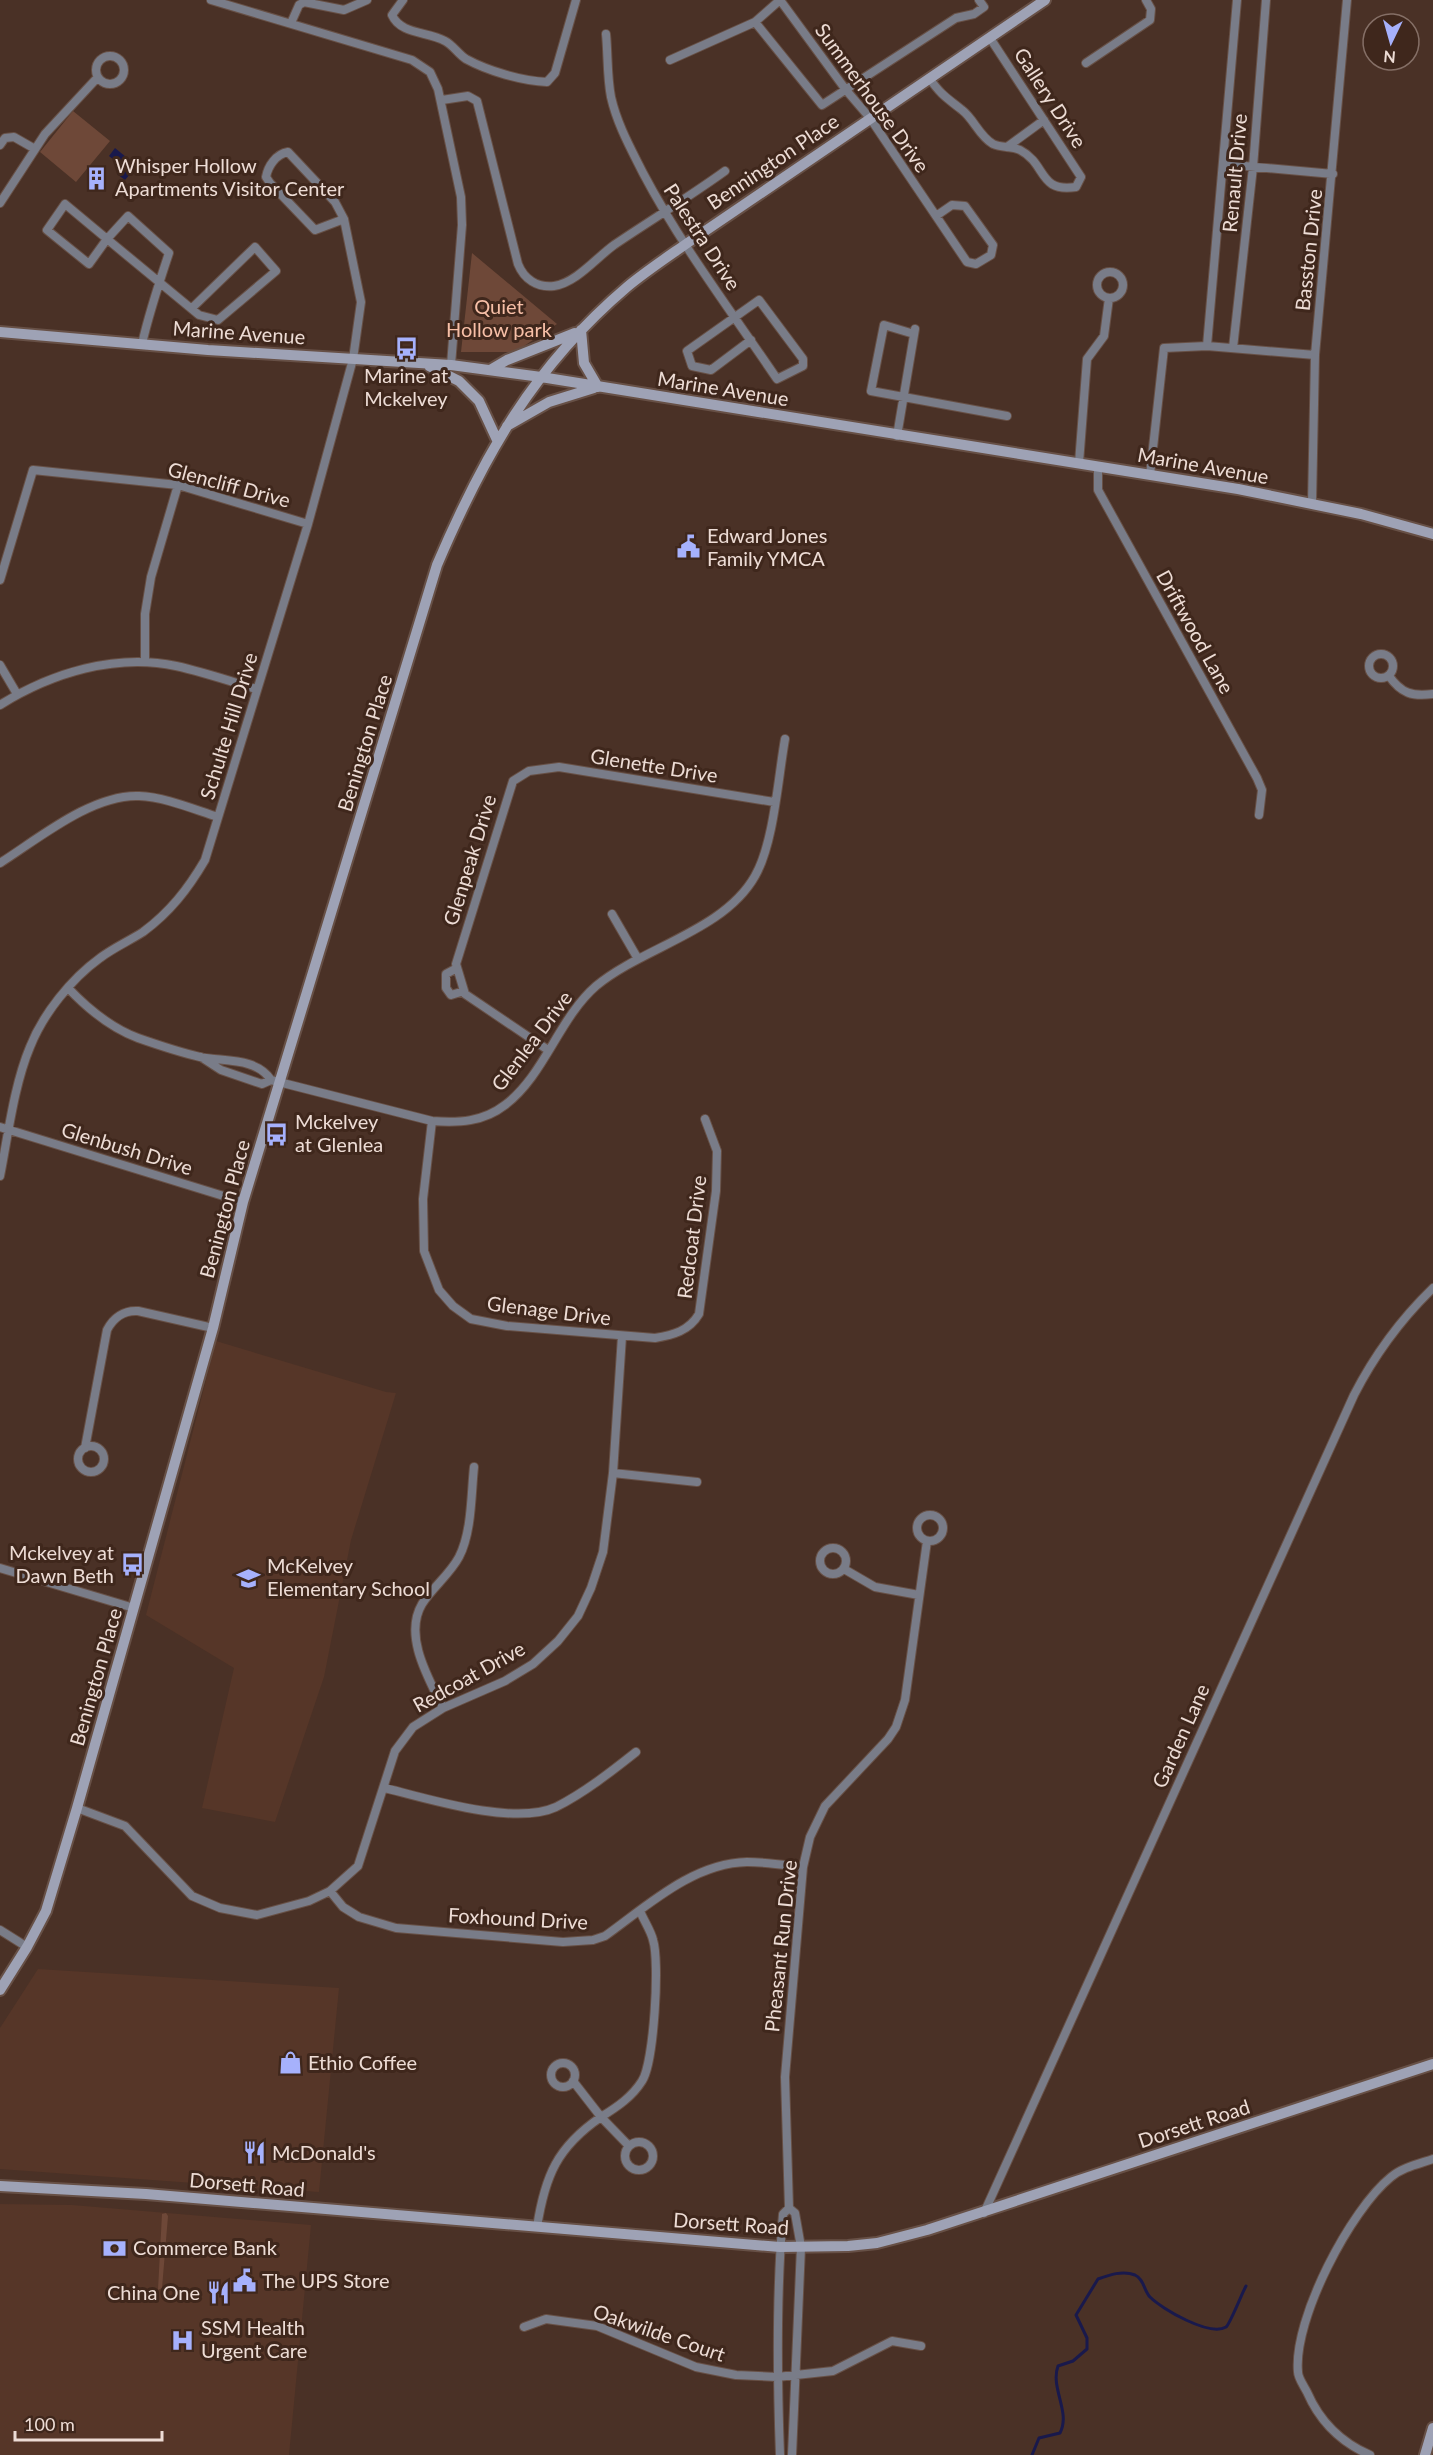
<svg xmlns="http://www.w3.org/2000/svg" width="1433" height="2455" font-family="Lato,sans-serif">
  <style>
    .built { fill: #563628 }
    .green { fill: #6e4838 }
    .water { fill: #19194c }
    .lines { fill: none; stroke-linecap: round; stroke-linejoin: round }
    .stream { stroke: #19194c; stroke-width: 3 }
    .street-casing { stroke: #675046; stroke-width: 10 }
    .secondary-casing { stroke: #675046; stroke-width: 14 }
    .street { stroke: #797c88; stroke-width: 8 }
    .secondary { stroke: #9ea2b5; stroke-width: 10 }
    .labels { text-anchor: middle; stroke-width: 6; stroke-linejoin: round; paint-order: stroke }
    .street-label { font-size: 20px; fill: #eddcd5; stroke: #3f271c }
    .poi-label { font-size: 20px; fill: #eddcd5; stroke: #3f271c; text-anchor: start }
    .park-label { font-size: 20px; fill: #f7bfa7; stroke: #3f271c }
  </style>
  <rect width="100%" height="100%" fill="#4a3126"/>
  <path class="built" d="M216,1341L386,1392L396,1393L351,1540L324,1677L275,1822L202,1808L234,1668L146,1615Z
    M38,1969L339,1988L319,2192L0,2169V2028Z
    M0,2204L72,2205L311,2225L289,2455H0Z"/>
  <path class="green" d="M73,111L110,141L76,182L40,152Z
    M472,253L557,324L515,352H461Z
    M166,2213L168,2216L162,2288L158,2290L162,2214Z"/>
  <path class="water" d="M115,148L137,166L125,180L117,174L124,164L122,162L119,164L109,156Z"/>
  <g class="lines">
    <path class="stream" d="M1032,2455L1039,2438L1060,2433C1071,2412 1050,2388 1058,2366L1073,2361L1087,2349V2338L1076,2315L1098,2279C1109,2275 1123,2270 1135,2275C1144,2279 1144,2291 1150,2297C1162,2309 1210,2337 1226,2327C1230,2324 1242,2293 1246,2286"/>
    <defs>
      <path id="street" d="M211,0L412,60L430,72L438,89L461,197L462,225L451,365
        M403,0L392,15C401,35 428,31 445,41C453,45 458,54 466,59C488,71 522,81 547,82L555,73L576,0
        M780,0L846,90L870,118L967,262L976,264L991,255L993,245L965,206L952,205L936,216
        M755,22L822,105L956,18L974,14L984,7L979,0
        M291,23L299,5L304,2L344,10L367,0
        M606,34C608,54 607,77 611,97C617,124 631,149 643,173C681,245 731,311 777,379L803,366V359L759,300L687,351L692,366L711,370L751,340
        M96 70a14 14 0 1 1 28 0a14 14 0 1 1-28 0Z
        M670,60L755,22L780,0
        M1086,63L1150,20L1151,9L1146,0
        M929,78C943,97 946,97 962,110C974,119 979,136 993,144C1001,148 1012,146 1020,150C1047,164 1038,193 1076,187L1081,177L990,38
        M442,100L468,96L477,101L518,264C524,279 537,288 554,286C576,283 596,258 614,245C651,220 689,197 725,171
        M0,145L5,138L14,137L35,149
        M1007,147L1044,120
        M1223,164L1333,174
        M0,203L45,134L98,77
        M1097 285a13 13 0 1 1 26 0a13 13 0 1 1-26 0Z
        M914,334L884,325L871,391L1007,416
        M142,344C149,313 159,283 169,253L128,216L107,239L65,204L47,230L89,264L107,239L199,315L218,320L276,271L255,247L192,308
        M1207,346L1237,0
        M1233,348L1253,167L1266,0
        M897,436L915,329
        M1079,463L1087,359L1104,336L1109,298
        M1098,466V490L1257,778L1262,790L1259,815
        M1150,475L1164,348L1207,346L1315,355
        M1312,503L1315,355L1347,0
        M0,580L33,470L178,485L308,524
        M1369 666a12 12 0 1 1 24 0a12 12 0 1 1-24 0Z
        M145,662V614L151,577L178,485
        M0,665L17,694
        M1389,676C1401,693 1412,697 1433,694
        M0,705C51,673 116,653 176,666C203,672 230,681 256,689
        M0,863C38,839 92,794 139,796C165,797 193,809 218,817
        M612,914L638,959
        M457,968L446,974V988L451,995L464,991
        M68,988C88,1009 111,1028 138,1038C158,1045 179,1052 200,1057C223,1062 256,1057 271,1080
        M548,1050L465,994L456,964L513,781L529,771L559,767L774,802
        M201,1057L221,1070L262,1084L271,1080L432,1121C459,1123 483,1122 505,1105C544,1076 559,1018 596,986C643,947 724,931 755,876C774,843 778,778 785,739
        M432,1121L423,1199L424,1251L439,1290L453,1306L471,1319L507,1326L655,1338C673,1335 689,1331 699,1314L716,1191L717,1151L705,1119
        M0,1127L243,1202
        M0,1176C8,1136 14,1085 30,1047C43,1014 71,979 100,958C113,948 129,941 143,932C170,912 188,889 205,860L308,524L353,359L361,302L344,219L335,202L288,152C276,154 268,166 266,177L270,183L315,230L344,219
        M78 1459a13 13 0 1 1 26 0a13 13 0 1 1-26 0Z
        M85,1448L107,1330C113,1318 124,1310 138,1311L213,1328
        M613,1473L697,1482
        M917 1528a13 13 0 1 1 26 0a13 13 0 1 1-26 0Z
        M820 1561a13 13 0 1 1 26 0a13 13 0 1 1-26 0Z
        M0,1568L134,1608
        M844,1569L875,1587L919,1595
        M443,1708C429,1679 403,1636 422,1604C433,1587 450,1574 459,1557C472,1532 471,1495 474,1467
        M385,1788C428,1799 515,1826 556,1807C584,1793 612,1771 636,1752
        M77,1808L125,1826L192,1896L220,1908L257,1915L309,1901L330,1891L358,1866L395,1751L413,1727L443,1708L505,1681L533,1664L558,1641L578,1616L591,1588L603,1552L613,1473L622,1336
        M330,1891L343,1907L359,1917L396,1928L563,1942L593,1940L605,1936C647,1906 693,1863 747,1862C765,1862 785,1865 803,1867
        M0,1930L27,1947
        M551 2075a12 12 0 1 1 24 0a12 12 0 1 1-24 0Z
        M573,2081L601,2117L629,2146
        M625 2156a14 14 0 1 1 28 0a14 14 0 1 1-28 0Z
        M984,2213L1354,1395C1375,1354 1400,1320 1433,1288
        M537,2227C545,2176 557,2147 601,2117C617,2107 632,2097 642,2081C654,2063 660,1961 653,1940C651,1931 644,1921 640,1911
        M524,2327L546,2319L597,2326L696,2367L736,2375L777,2377L833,2371L892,2341L921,2346
        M780,2455C777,2375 776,2294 783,2214L789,2208
        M792,2455L801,2247L795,2213L789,2208L785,2077L803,1867L810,1837L825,1806L888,1739L896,1727L905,1700L927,1541
        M1370,2455C1340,2442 1320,2422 1307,2392C1304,2386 1298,2378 1298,2372C1293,2319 1351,2209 1391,2177C1403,2167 1419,2164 1433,2159"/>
      <path id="secondary" d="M581,330L584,363L598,387
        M0,332L208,350L451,365L541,377L1238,489L1361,514L1433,534
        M429,366L459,381L479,401L497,440
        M490,370L507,360L575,333
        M507,426L549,402L594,388
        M0,1990L27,1947L46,1911L77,1808L213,1328L243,1202L437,565C484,455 534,366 627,287C645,272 666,258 686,244L1045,0
        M0,2186L146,2194L780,2247L848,2246L877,2243L927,2230L1433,2064
        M1425,2455L1433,2428"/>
    </defs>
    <use href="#street" class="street-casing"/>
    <use href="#secondary" class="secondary-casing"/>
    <use href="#street" class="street"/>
    <use href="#secondary" class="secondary"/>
  </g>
  <defs>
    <symbol id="building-bare" viewBox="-9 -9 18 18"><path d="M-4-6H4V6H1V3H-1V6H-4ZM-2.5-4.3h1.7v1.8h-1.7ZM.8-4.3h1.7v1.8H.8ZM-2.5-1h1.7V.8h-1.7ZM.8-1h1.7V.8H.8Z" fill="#a6b1fc" stroke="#3f271c" stroke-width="2.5" paint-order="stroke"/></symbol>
    <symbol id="bus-bare" viewBox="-9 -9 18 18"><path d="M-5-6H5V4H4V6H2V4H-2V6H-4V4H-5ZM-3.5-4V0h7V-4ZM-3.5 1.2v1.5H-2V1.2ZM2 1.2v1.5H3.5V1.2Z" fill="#a6b1fc" stroke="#3f271c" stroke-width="2.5" paint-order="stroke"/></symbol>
    <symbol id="civic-bare" viewBox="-9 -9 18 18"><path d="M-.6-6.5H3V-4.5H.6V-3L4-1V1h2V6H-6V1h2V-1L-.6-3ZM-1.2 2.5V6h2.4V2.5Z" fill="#a6b1fc" stroke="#3f271c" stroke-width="2.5" paint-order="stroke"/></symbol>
    <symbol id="school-bare" viewBox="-9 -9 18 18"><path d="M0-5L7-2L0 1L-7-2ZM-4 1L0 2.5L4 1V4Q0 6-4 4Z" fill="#a6b1fc" stroke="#3f271c" stroke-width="2.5" paint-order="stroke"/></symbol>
    <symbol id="shop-bare" viewBox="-9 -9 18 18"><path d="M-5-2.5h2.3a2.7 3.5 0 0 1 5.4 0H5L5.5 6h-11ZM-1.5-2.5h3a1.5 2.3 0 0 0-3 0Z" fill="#a6b1fc" stroke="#3f271c" stroke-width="2.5" paint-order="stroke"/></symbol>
    <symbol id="restaurant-bare" viewBox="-9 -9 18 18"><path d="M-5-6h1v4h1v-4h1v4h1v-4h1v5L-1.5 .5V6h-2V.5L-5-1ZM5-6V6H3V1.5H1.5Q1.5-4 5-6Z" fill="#a6b1fc" stroke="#3f271c" stroke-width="2.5" paint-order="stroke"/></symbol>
    <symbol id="bank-bare" viewBox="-9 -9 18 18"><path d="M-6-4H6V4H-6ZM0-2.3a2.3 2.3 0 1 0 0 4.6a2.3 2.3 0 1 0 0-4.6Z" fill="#a6b1fc" stroke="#3f271c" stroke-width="2.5" paint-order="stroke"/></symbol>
    <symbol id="hospital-bare" viewBox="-9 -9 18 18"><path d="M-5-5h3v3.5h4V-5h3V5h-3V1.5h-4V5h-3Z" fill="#a6b1fc" stroke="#3f271c" stroke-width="2.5" paint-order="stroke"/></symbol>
  </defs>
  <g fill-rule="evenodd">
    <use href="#building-bare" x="80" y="162" width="33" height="33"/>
    <use href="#bus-bare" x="390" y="332" width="33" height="33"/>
    <use href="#civic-bare" x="672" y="530" width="33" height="33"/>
    <use href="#bus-bare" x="260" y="1118" width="33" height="33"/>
    <use href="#bus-bare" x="116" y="1548" width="33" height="33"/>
    <use href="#school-bare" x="232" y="1562" width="33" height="33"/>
    <use href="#shop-bare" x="274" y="2046" width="33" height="33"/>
    <use href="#restaurant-bare" x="238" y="2136" width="33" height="33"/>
    <use href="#bank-bare" x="98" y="2232" width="33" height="33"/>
    <use href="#civic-bare" x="228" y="2264" width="33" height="33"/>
    <use href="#restaurant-bare" x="202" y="2276" width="33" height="33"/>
    <use href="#hospital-bare" x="166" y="2324" width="33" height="33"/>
  </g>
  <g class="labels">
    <g class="street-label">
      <text transform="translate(872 98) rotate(54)" y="7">Summerhouse Drive</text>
      <text transform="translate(1050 98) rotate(57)" y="7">Gallery Drive</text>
      <text transform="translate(773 162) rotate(-34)" y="7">Bennington Place</text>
      <text transform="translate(1235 173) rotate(-85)" y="7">Renault Drive</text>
      <text transform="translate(702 237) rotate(57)" y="7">Palestra Drive</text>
      <text transform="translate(1309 250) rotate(-84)" y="7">Basston Drive</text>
      <text transform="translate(239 333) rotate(4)" y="7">Marine Avenue</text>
      <text transform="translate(723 389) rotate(9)" y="7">Marine Avenue</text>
      <text transform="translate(1203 466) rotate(10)" y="7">Marine Avenue</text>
      <text transform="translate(229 485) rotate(15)" y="7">Glencliff Drive</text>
      <text transform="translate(1195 632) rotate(61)" y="7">Driftwood Lane</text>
      <text transform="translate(229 726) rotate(-73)" y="7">Schulte Hill Drive</text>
      <text transform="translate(365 743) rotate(-73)" y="7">Benington Place</text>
      <text transform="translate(654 766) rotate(9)" y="7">Glenette Drive</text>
      <text transform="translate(470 860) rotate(-73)" y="7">Glenpeak Drive</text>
      <text transform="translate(532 1041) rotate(-53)" y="7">Glenlea Drive</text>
      <text transform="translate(127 1149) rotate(17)" y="7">Glenbush Drive</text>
      <text transform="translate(225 1209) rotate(-75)" y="7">Benington Place</text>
      <text transform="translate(692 1237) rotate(-83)" y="7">Redcoat Drive</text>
      <text transform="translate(549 1311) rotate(7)" y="7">Glenage Drive</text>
      <text transform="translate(96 1677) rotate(-74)" y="7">Benington Place</text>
      <text transform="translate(469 1677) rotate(-29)" y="7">Redcoat Drive</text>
      <text transform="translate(1181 1736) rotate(-66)" y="7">Garden Lane</text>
      <text transform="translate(518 1919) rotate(3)" y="7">Foxhound Drive</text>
      <text transform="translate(781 1946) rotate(-84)" y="7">Pheasant Run Drive</text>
      <text transform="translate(1194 2124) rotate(-18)" y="7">Dorsett Road</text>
      <text transform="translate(247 2185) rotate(5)" y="7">Dorsett Road</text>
      <text transform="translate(731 2224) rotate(4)" y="7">Dorsett Road</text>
      <text transform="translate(659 2333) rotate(19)" y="7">Oakwilde Court</text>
    </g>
    <g class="poi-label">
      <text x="115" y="173">Whisper Hollow<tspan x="115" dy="23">Apartments Visitor Center</tspan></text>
      <text x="406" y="383" text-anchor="middle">Marine at<tspan x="406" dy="23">Mckelvey</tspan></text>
      <text x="707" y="543">Edward Jones<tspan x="707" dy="23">Family YMCA</tspan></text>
      <text x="295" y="1129">Mckelvey<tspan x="295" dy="23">at Glenlea</tspan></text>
      <text x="114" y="1560" text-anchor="end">Mckelvey at<tspan x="114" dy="23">Dawn Beth</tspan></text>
      <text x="267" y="1573">McKelvey<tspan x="267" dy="23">Elementary School</tspan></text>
      <text x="308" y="2070">Ethio Coffee</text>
      <text x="272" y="2160">McDonald's</text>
      <text x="133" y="2255">Commerce Bank</text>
      <text x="262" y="2288">The UPS Store</text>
      <text x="200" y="2300" text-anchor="end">China One</text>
      <text x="201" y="2335">SSM Health<tspan x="201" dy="23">Urgent Care</tspan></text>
    </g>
    <g class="park-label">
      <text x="499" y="314">Quiet<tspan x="499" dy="23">Hollow park</tspan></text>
    </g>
  </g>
  <g transform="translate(1391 42) rotate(185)"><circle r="28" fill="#3f271c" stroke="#856f66" stroke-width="1.5"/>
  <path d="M0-4.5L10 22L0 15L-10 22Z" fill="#a6b1fc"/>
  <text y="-9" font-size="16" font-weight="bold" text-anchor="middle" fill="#eddcd5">N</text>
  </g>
  <path d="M15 2431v9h147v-9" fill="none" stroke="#eddcd5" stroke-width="3"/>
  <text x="24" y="2431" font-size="18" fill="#eddcd5" stroke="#3f271c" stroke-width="4.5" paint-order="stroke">100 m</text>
</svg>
